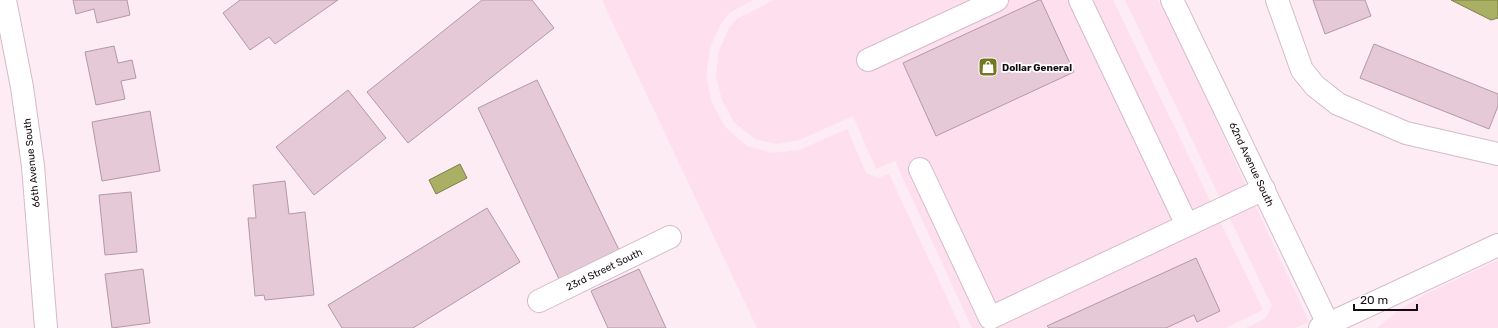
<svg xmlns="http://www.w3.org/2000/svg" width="1498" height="328" font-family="Rubik,sans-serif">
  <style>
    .built { fill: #fddfee }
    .water { fill: #a9b063; stroke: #7c7e4a }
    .building { fill: #e5c9d7; stroke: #b398a5 }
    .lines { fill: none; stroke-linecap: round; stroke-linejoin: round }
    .minor-casing { stroke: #d6bac8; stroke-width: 24 }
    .minor { stroke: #fff; stroke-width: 22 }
    .labels { text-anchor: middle; stroke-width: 3.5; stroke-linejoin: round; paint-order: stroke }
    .poi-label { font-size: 10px; font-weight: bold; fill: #140b10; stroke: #fff; text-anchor: start }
    .street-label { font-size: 10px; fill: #140b10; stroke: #fff }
  </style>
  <rect width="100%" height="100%" fill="#fdecf4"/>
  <path class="built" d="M602,0H753L729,13L720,25L710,48L706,76L712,103L725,127L747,146L772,153L800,150L847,129L866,173L879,178L889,174L961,328H757Z
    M774,0H1113L1263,310L1225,328H972L895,161L876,169L853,116L799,140L776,144L755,139L734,122L722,100L716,76L719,51L729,28L737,19Z
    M1125,0H1158L1186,55L1309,322L1295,328H1246L1266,318L1272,306Z
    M1498,260V328H1377L1399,310L1428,293Z"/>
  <path class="water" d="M1451,0H1498V18L1491,20Z
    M460,164L467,178L436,194L429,180Z"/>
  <path class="building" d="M73,0H127L130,15L97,23L94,9L76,14Z
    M240,0H338L275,44L269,37L250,50L223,13Z
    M482,0H532L554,28L408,143L367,92Z
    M1039,0H1041L1074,72L936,136L903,63Z
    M1313,0H1365L1371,16L1325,34Z
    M1374,44L1498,94V106L1489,129L1360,78Z
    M114,46L118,63L132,60L136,78L121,81L125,99L96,105L85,52Z
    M537,80L620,252L559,279L478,108Z
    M348,90L386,138L314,195L276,147Z
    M150,111L160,171L102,181L92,122Z
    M285,181L289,214L305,212L314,295L265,300L264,295L255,296L248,218H256L253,185Z
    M131,192L137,252L105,255L99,195Z
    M487,208L520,262L413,328H342L328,305Z
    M1196,258L1220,311L1197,322L1194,315L1166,328H1049L1047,326Z
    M143,269L150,323L112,328L105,274Z
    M639,269L666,328H608L591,291Z"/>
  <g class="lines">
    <defs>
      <path id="minor" d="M5,0L22,87L33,166L46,328
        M1080,0L1187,225
        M1172,0L1330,328
        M1277,0L1302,70L1315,86L1338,104L1406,133L1498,154
        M868,60L997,0
        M920,169L990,318L1264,189
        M539,301L670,237
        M1320,328L1498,245"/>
    </defs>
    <use href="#minor" class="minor-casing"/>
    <use href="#minor" class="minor"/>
  </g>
  <defs>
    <symbol id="shop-square" viewBox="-11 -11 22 22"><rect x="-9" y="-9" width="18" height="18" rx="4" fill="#737821" stroke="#fff"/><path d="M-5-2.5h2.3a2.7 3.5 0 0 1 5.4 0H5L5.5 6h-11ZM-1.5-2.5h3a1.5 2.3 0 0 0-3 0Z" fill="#fff"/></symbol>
  </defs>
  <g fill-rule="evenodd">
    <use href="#shop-square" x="977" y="56" width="22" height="22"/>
  </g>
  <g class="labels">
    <g class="poi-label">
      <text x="1002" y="71">Dollar General</text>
    </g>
    <g class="street-label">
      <text transform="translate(31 163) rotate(-96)" y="4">66th Avenue South</text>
      <text transform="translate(1252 164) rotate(65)" y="4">62nd Avenue South</text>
      <text transform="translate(604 269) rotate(-26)" y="4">23rd Street South</text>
    </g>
  </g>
  <path d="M1354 304v6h63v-6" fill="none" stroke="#140b10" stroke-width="2"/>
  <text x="1360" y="304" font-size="12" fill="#140b10" stroke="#ffffff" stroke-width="3" paint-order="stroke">20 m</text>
</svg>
